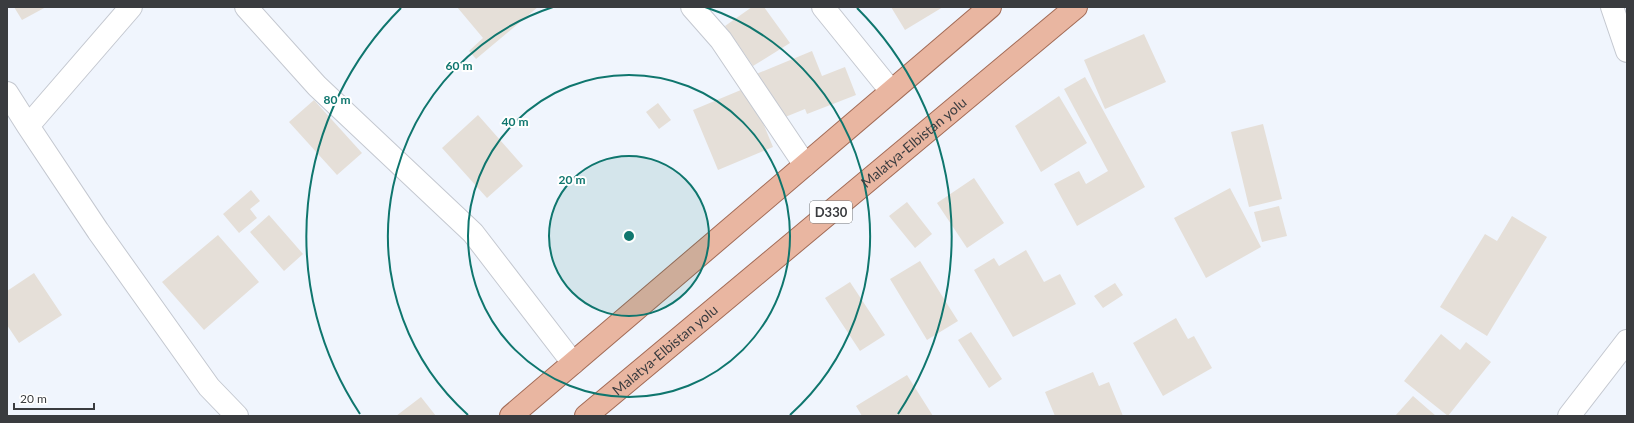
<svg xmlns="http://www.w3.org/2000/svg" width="1634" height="423" font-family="Lato,sans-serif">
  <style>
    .building { fill: #e5dfd8 }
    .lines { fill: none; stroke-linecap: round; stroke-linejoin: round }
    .minor-casing { stroke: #c4c8d0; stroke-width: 24 }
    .major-casing { stroke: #a26b56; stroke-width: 24 }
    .minor { stroke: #fff; stroke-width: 22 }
    .major { stroke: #e9b6a1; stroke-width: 22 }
    .ring { fill: none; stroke: #0f766e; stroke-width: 2 }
    .labels { text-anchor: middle; stroke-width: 4; stroke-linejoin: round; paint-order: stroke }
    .shield { fill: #fff; stroke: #757679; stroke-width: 1 }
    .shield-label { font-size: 13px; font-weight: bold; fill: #3a3c3f }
    .street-label { font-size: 14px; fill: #3a3c3f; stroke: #fff }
    .centre { fill: #0f766e; stroke: #fff; stroke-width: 2 }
    .ring-label { font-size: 12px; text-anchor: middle; font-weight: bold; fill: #0f766e; stroke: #fff; stroke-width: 4; stroke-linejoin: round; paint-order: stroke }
  </style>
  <rect width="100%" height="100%" fill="#f0f5fd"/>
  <path class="building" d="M14,7H46L22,20Z
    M457,7H538L476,59L469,51L483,38Z
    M752,7H764L790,43L753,66L725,26Z
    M891,7H943L905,30Z
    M1144,34L1166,82L1105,109L1084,60Z
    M812,51L822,76L845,67L856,95L807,114L805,109L768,124L749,77Z
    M1085,77L1145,187L1077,226L1054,184L1079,171L1086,184L1108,171L1064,89Z
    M748,87L773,147L718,170L693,110Z
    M1059,96L1087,143L1041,172L1015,126Z
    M314,100L362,153L337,175L289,122Z
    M658,103L671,120L659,129L646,112Z
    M478,115L523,166L487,198L442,148Z
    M1263,124L1282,199L1249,207L1231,132Z
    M974,178L1004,223L967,248L937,203Z
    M1230,188L1261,247L1206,278L1174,218Z
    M251,190L260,201L250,209L257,218L239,233L223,214Z
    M907,202L932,234L915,248L889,216Z
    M1279,206L1287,236L1262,242L1254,212Z
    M269,215L303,254L284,271L250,232Z
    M1512,216L1547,237L1487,336L1440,307L1485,234L1497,241Z
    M218,235L259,282L204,330L162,282Z
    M1026,250L1044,282L1060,274L1076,304L1013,337L974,270L994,258L999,266Z
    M920,261L958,321L927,340L890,279Z
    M34,273L62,315L19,343L7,325V291Z
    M850,282L885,335L860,351L825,298Z
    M1115,283L1123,295L1103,308L1094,296Z
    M1176,318L1188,339L1194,336L1212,368L1163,396L1133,343Z
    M971,332L1002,379L989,388L958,340Z
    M1441,334L1460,350L1466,342L1491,362L1448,416L1404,381Z
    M1093,372L1099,386L1109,382L1123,416H1055L1045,392Z
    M907,375L933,416H862L856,406Z
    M1413,396L1436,416H1395Z
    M421,397L436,416H396Z"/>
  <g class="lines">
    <defs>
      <path id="minor" d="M246,7L317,86L473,233L573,363
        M692,7L721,40L805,165
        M823,7L891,91
        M1612,7L1627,51
        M7,93L28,126L98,231L209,387L237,416
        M28,126L131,7
        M1569,416L1627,341"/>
      <g id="major">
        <path d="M511,416L990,7"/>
        <path id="s1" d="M586,416L1076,7"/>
      </g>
    </defs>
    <use href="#minor" class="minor-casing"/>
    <use href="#major" class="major-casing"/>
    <use href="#minor" class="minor"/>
    <use href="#major" class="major"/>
  </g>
  <circle cx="629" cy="236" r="80" fill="#0f766e" fill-opacity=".12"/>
  <g class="ring">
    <circle cx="629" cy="236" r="80"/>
    <circle cx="629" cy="236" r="161"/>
    <path d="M468 415A241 241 0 0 1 553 7M705 7A241 241 0 0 1 790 415"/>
    <path d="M360 414A322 322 0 0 1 401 8M857 8A322 322 0 0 1 898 414"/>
  </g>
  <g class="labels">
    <rect class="shield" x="810" y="201" width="42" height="22" rx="3"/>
    <g class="shield-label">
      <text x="831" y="217">D330</text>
    </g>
    <g class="street-label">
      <text dy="5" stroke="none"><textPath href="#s1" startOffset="427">Malatya-Elbistan yolu</textPath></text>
      <text dy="5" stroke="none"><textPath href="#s1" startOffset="103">Malatya-Elbistan yolu</textPath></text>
    </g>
  </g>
  <circle cx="629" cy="236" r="6" class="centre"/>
  <g class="ring-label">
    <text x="459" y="70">60 m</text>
    <text x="337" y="104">80 m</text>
    <text x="515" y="126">40 m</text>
    <text x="572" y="184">20 m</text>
  </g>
  <rect width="1634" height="423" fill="none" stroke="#3a3c3f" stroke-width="16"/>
  <path d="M14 403v6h80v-6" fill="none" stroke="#3a3c3f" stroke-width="2"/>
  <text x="20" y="403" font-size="12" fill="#3a3c3f" stroke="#ffffff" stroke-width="3" paint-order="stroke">20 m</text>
</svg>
